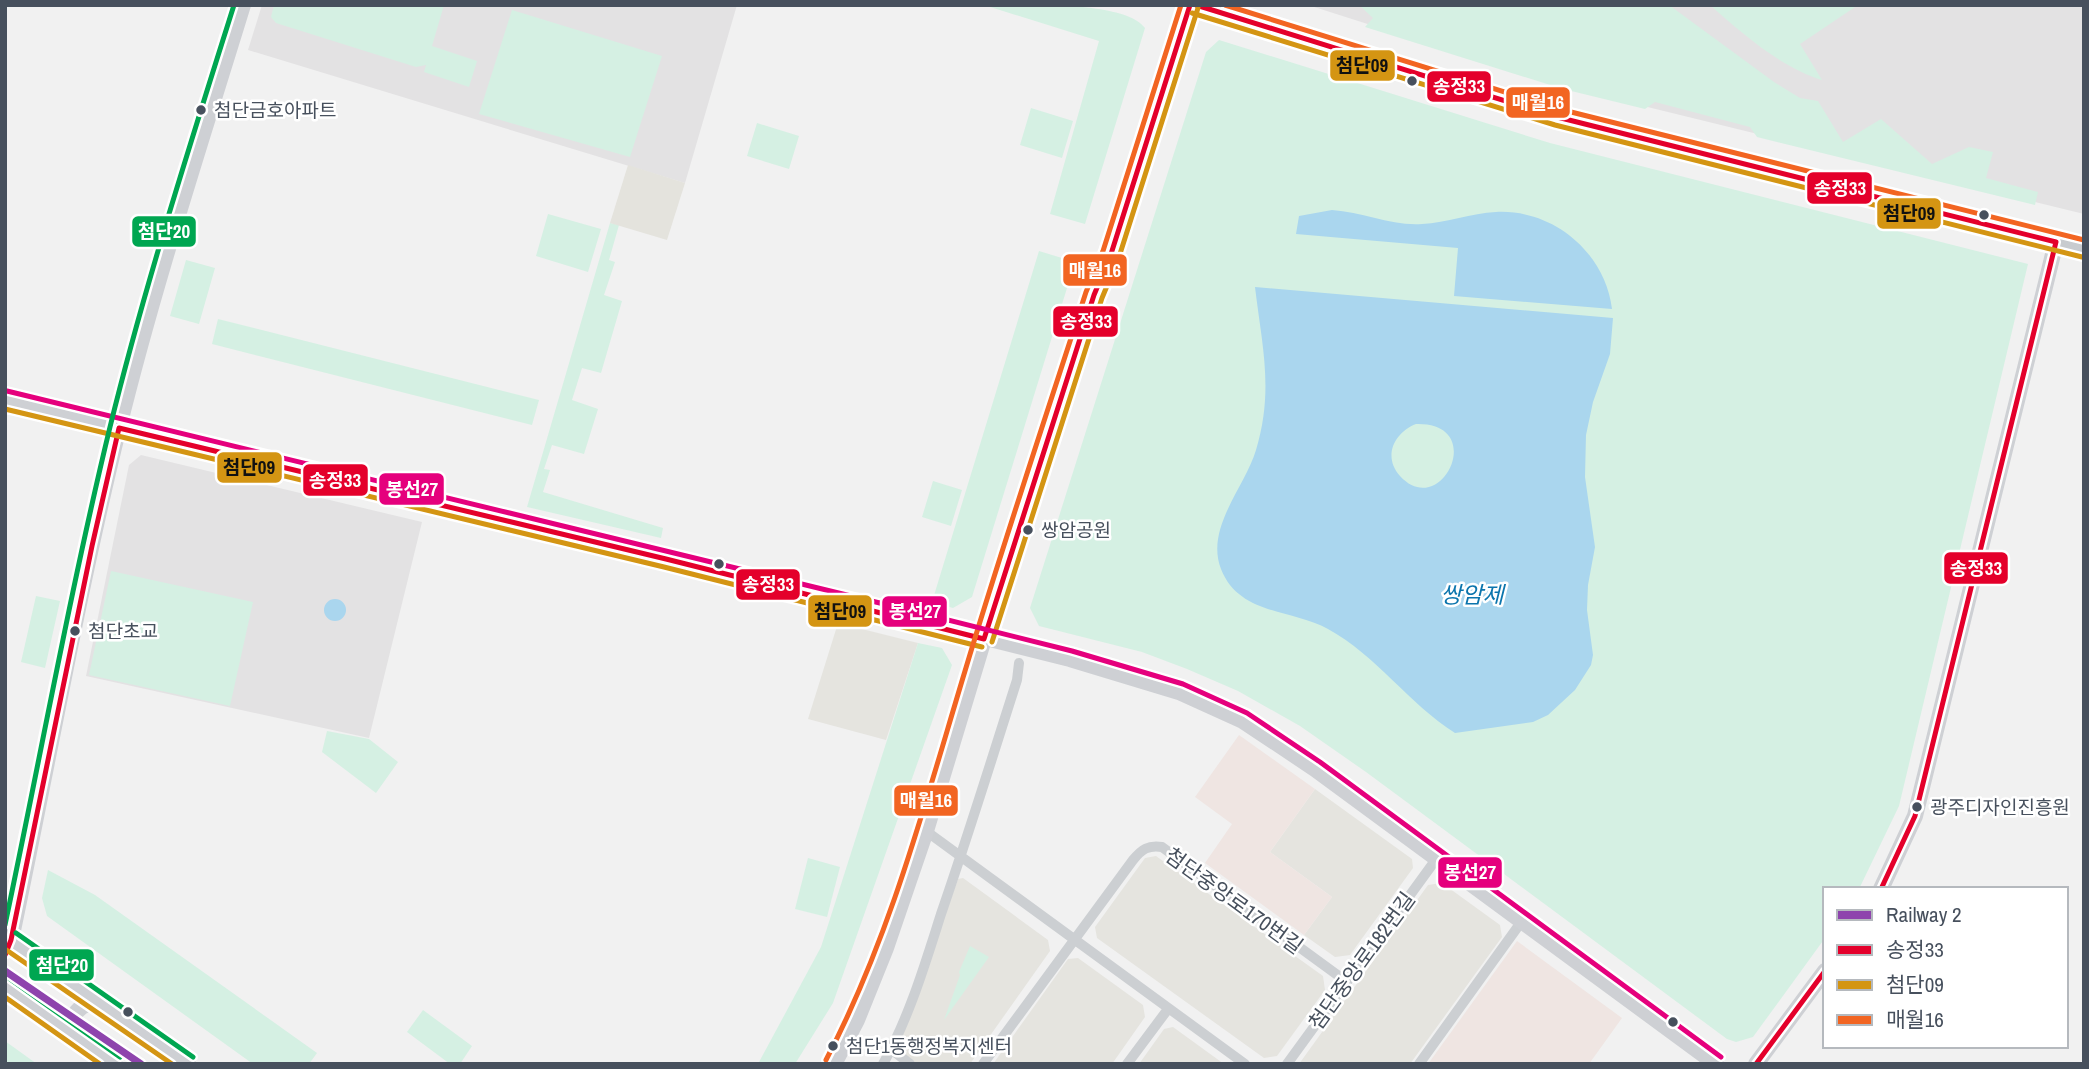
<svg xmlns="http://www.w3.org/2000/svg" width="2089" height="1069" font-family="'Archivo Narrow','Noto Sans KR',sans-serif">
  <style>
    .commercial { fill: #e5e4df }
    .education { fill: #e3e2e3 }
    .medical { fill: #efe5e2 }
    .green { fill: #d5f0e3 }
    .sand { fill: #e4e3dd }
    .water { fill: #aad6ee; fill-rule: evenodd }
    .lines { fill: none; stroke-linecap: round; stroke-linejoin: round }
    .street { stroke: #cccfd2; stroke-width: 10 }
    .secondary { stroke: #ced0d4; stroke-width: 16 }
    .primary { stroke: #c8cbcf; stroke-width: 18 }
    .bus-1-casing { stroke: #fff; stroke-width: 10 }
    .bus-2-casing { stroke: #fff; stroke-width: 10 }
    .bus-3-casing { stroke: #fff; stroke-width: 10 }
    .bus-4-casing { stroke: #fff; stroke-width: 10 }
    .bus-5-casing { stroke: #fff; stroke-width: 10 }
    .bus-1 { stroke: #e4002b; stroke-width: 5 }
    .bus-2 { stroke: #d49513; stroke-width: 5 }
    .bus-3 { stroke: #f26522; stroke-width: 5 }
    .bus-4 { stroke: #e5007d; stroke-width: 5 }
    .bus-5 { stroke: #00a651; stroke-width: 5 }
    .rail-1-casing { stroke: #fff; stroke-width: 12 }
    .rail-1 { stroke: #8e44ad; stroke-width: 7 }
    .bus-dot { fill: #47505d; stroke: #fff; stroke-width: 2.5 }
    .labels { text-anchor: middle; stroke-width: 5; stroke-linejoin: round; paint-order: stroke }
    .bus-label { font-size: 19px; fill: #47505d; stroke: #fff; text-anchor: start }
    .street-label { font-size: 21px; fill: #47505d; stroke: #fff }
    .water-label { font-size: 23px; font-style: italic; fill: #0b75ad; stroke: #fff }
    .line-badge { stroke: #fff; stroke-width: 2.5 }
    .badge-label { font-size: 19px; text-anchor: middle; font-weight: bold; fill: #fff }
    .pale-badge-label { font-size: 19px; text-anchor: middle; font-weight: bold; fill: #111 }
  </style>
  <rect width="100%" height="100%" fill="#f1f1f1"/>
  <path class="commercial" d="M838,623L918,643L886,740L808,719Z
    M1315,789L1412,859L1413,868L1350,955L1335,957L1304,935L1332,897L1270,852Z
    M1156,856L1323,976L1325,990L1277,1056L1264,1058L1097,938L1095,927L1145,858Z
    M963,878L1048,940L1050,951L970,1064H917L899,1050L898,1046L958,879Z
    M1442,883L1500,925L1502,937L1410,1064H1299L1428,885Z
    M1078,958L1143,1005L1145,1017L1112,1064H993L1068,959Z
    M1173,1027L1224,1064H1139L1164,1029Z"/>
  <path class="education" d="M262,5H737L685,183L248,50Z
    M1308,5H2084V214L1562,86Z
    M141,455L422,522L369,738L86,676L129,465Z"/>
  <path class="medical" d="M1239,735L1315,789L1270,852L1332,897L1304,935L1205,863L1232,824L1195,797Z
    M1517,941L1622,1018L1589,1064H1428Z"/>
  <path class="green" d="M274,5H444L432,46L477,61L469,87L424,72L426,65L416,67L276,23L271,17Z
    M984,5C1019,5 1126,0 1145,28L1085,224L1050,214L1099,41Z
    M1359,5H1669L1774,82L1800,98L1818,101L1843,142L1881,119L1932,164L1969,147L1993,152L1986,178L2038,192L2035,205L1757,137L1750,127L1655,102L1645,109L1563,89L1365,27L1373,18Z
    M1710,5H1858L1800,44L1822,80C1780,67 1743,34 1710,5Z
    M512,10L662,56L630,157L479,114Z
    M1219,40L1550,143L2028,264L1899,806L1859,889H1825V938L1753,1037L1736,1042L1727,1039L1366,772L1300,726L1238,691L1187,669L1142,652L1039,626L1030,608L1206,52Z
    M1031,108L1073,121L1062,158L1020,145Z
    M757,123L799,136L789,169L747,156Z
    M548,214L601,229L588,272L536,256Z
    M610,223L619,225L609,260L615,262L604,295L622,301L601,373L582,368L572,400L598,409L584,454L552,445L544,469L550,470L543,492L663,528L661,538L527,507Z
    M1039,251L1075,262L972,597L953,608L932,602Z
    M186,260L215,268L199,324L170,316Z
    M218,319L539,400L532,425L212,344Z
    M933,481L962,490L951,526L922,517Z
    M111,571L253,602L230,706L89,675Z
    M36,596L60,601L45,668L21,662Z
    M918,643L942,648L952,665L833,1003L795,1064H758L821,947Z
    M327,731L369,739L398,762L376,793L322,752Z
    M808,858L840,867L827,917L795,909Z
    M48,870L95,895L317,1053L309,1064H253L47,916L42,898Z
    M970,946L989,957L944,1020L960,975L959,972Z
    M423,1010L472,1046L460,1064H450L407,1032Z
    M5,1041L37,1064H5Z"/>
  <path class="sand" d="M628,165L685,183L667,240L610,223Z"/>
  <path class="water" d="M1332,210C1363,212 1391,226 1422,224C1447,223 1471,213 1496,212C1553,209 1605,252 1612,309L1454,296L1458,248L1296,234L1299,216Z
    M1255,287L1613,318L1610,354L1593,402L1586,435L1585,477L1595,547L1588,585L1587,610L1593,655L1591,665L1575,690L1548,715L1533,722L1455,733C1409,704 1376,655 1328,629C1291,609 1239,615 1221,569C1205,528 1245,487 1256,450C1274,390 1262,346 1255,287ZM1416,424C1489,422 1441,521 1400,476C1382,456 1395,432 1416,424Z
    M324 610a11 11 0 1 1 22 0a11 11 0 1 1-22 0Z"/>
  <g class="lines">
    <path class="street" d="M926,831L1245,1064
      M891,1049L910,1064
      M883,1064C909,1018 925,964 941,914C968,836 992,758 1017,680L1019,663
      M983,1064L1133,860C1142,849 1148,845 1162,847L1347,982
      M1127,1064L1168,1009
      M1287,1064L1437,858
      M1419,1064L1522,921"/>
    <path class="secondary" d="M5,400L886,613L1070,659L1179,692L1243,721L1315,769L1716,1064
      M1881,889L1915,816L2056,242
      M5,938L188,1064
      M11,940C47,769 77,597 119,427C154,285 200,145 243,5
      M5,986L115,1064
      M81,1038C61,1020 82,997 104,1004
      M834,1064L857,1020L886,948L926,831L984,639L1094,295L1111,254L1190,5
      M1756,1064L1825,971"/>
    <path class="primary" d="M1195,5L1557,117L2084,249"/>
    <defs>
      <path id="bus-1" d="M1196,5L1557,117L2056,242
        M119,428L666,559L984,639
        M984,639L1094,295L1111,254L1190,5
        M1881,889L1915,816L2056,242
        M5,955L11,940L92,546L119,428
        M1756,1064L1825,971"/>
      <path id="bus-2" d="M1192,13L1555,125L2082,257
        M5,409L664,567L982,647
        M992,642L1102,298L1119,257L1198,8
        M5,949L172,1064
        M5,997L100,1064"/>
      <path id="bus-3" d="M1225,5L1559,109L2084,240
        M826,1060C890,938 925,803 965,671C1003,544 1045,419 1086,292L1103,251L1181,5"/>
      <path id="bus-4" d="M7,391L888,605L1072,651L1183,684L1247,713L1320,762L1721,1057"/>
      <path id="bus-5" d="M5,925C40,759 70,592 110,427C145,285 190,145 234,5
        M16,933L193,1057
        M10,979L120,1057"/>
    </defs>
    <use href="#bus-1" class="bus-1-casing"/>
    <use href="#bus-2" class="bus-2-casing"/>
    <use href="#bus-3" class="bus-3-casing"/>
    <use href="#bus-4" class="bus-4-casing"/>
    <use href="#bus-5" class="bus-5-casing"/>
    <use href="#bus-1" class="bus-1"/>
    <use href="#bus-2" class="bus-2"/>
    <use href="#bus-3" class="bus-3"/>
    <use href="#bus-4" class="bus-4"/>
    <use href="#bus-5" class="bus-5"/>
    <defs>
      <path id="rail-1" d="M5,971L141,1064"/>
    </defs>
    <use href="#rail-1" class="rail-1-casing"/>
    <use href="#rail-1" class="rail-1"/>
  </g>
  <g class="bus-dot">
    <circle cx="1412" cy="81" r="6"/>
    <circle cx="201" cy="110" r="6"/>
    <circle cx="1984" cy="215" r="6"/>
    <circle cx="1028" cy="530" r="6"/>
    <circle cx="719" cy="564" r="6"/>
    <circle cx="75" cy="631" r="6"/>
    <circle cx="1917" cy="807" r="6"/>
    <circle cx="128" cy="1012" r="6"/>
    <circle cx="1673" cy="1022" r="6"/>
    <circle cx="833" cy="1046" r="6"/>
  </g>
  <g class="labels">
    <g class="bus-label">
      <text x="214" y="117">첨단금호아파트</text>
      <text x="1041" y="537">쌍암공원</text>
      <text x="88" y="638">첨단초교</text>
      <text x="1930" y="814">광주디자인진흥원</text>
      <text x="846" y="1053">첨단1동행정복지센터</text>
    </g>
    <g class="street-label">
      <text transform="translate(1234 901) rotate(36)" y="7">첨단중앙로170번길</text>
      <text transform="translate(1362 961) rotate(-54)" y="7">첨단중앙로182번길</text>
    </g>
    <g class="water-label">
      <text x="1472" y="603">쌍암제</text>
    </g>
  </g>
  <g class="line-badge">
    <rect x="1329" y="49" width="67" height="33" rx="7" fill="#d49513"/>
    <rect x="1426" y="70" width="66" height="33" rx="7" fill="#e4002b"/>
    <rect x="1505" y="86" width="66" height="33" rx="7" fill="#f26522"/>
    <rect x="1806" y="171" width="67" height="34" rx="7" fill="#e4002b"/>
    <rect x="1876" y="197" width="66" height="33" rx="7" fill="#d49513"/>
    <rect x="131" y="215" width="66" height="33" rx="7" fill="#00a651"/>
    <rect x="1062" y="253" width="66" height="34" rx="7" fill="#f26522"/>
    <rect x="1052" y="305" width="67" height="33" rx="7" fill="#e4002b"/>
    <rect x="216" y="451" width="67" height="33" rx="7" fill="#d49513"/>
    <rect x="302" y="463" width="67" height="34" rx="7" fill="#e4002b"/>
    <rect x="378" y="472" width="67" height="34" rx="7" fill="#e5007d"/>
    <rect x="1943" y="551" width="66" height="34" rx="7" fill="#e4002b"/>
    <rect x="735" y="568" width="66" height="33" rx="7" fill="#e4002b"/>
    <rect x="807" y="594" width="66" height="34" rx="7" fill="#d49513"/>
    <rect x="881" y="595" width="67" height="33" rx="7" fill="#e5007d"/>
    <rect x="893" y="784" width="66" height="33" rx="7" fill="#f26522"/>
    <rect x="1437" y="856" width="66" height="33" rx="7" fill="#e5007d"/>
    <rect x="28" y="948" width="67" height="34" rx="7" fill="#00a651"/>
  </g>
  <g class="badge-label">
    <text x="1459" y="93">송정33</text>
    <text x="1538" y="109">매월16</text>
    <text x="1840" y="195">송정33</text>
    <text x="164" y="238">첨단20</text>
    <text x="1095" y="277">매월16</text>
    <text x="1086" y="328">송정33</text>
    <text x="335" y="487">송정33</text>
    <text x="412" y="496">봉선27</text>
    <text x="1976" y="575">송정33</text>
    <text x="768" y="591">송정33</text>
    <text x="915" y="618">봉선27</text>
    <text x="926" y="807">매월16</text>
    <text x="1470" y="879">봉선27</text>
    <text x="62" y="972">첨단20</text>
  </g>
  <g class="pale-badge-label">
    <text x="1362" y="72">첨단09</text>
    <text x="1909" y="220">첨단09</text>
    <text x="249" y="474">첨단09</text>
    <text x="840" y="618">첨단09</text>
  </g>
  <rect width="2089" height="1069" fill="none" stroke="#47505d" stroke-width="14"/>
  <rect x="1823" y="887" width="245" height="161" fill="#ffffff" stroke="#b5b9be" stroke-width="2"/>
  <rect x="1837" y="910" width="35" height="10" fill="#8e44ad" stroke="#b5b9be" stroke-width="2"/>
  <text x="1886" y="922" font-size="21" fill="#47505d">Railway 2</text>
  <rect x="1837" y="945" width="35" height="10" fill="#e4002b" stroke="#b5b9be" stroke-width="2"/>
  <text x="1886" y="957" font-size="21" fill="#47505d">송정33</text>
  <rect x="1837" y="980" width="35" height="10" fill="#d49513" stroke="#b5b9be" stroke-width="2"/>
  <text x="1886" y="992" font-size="21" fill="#47505d">첨단09</text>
  <rect x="1837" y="1015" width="35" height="10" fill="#f26522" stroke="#b5b9be" stroke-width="2"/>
  <text x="1886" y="1027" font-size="21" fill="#47505d">매월16</text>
</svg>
